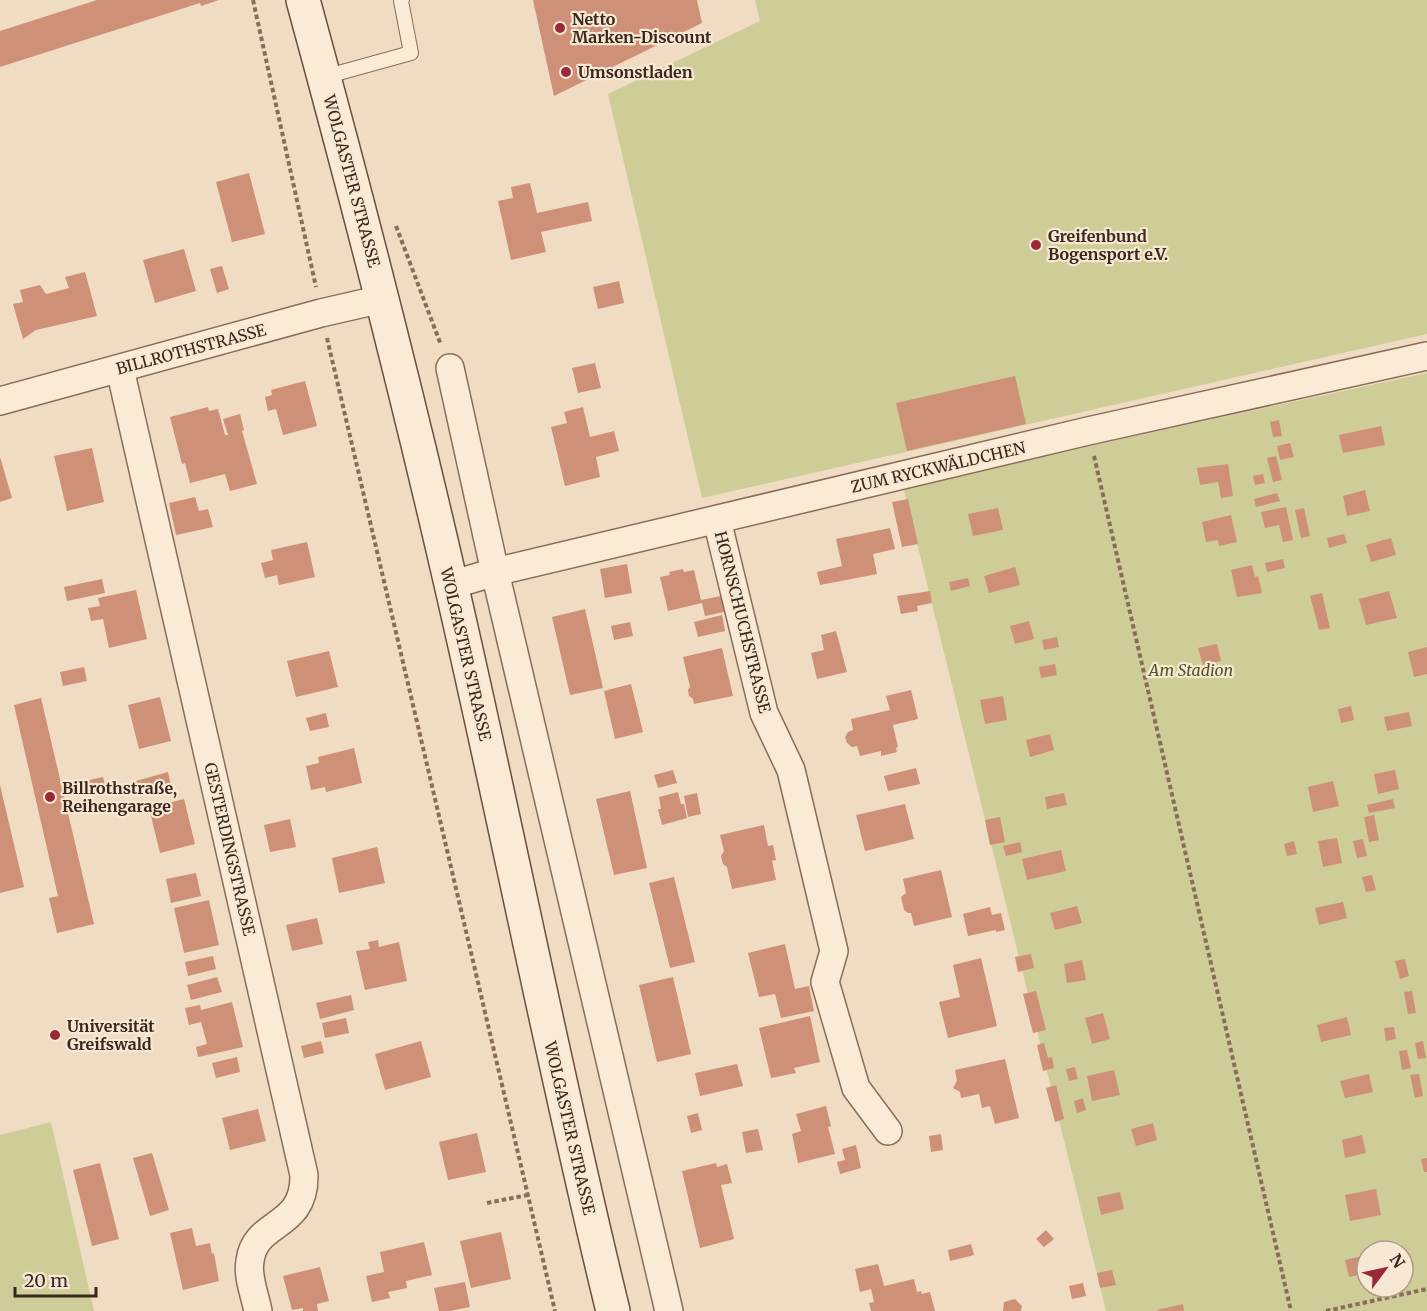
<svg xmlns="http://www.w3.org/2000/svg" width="1427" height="1311" font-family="Merriweather,serif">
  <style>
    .green { fill: #cecd97; fill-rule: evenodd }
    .building { fill: #cf9078 }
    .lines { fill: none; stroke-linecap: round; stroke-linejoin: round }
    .service-casing { stroke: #8a6d59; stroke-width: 16 }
    .minor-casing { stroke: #8a6d59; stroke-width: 30 }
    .secondary-casing { stroke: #6c4e3d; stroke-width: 36 }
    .path { stroke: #8a6d59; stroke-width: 4; stroke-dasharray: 4.5 3; stroke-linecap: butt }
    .service { stroke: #faebd7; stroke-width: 14 }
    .minor { stroke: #faebd7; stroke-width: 27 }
    .secondary { stroke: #faebd7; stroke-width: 33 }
    .poi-dot { fill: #9b2838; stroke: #f7e8d3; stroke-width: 2 }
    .labels { text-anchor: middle; stroke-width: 4.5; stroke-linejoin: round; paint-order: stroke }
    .poi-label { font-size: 16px; font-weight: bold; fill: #3a281e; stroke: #f7e8d3; text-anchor: start }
    .street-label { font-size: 16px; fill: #3a281e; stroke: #f7e8d3 }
    .park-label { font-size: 16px; font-style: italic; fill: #515724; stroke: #f7e8d3 }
  </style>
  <rect width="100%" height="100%" fill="#efdcc3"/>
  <path class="green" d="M755,0H1427V334L702,498L608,94L760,21Z
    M1427,373V1311H1106L903,486ZM1367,1251H1403V1287H1367Z
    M51,1122L94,1311H0V1135Z"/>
  <path class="building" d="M97,0H219L201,6L200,3L0,67V31Z
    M533,0H697L702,23L554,96Z
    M249,173L265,234L232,242L216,182Z
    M530,183L537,213L588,202L592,221L541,232L546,252L511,260L498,201L513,198L511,187Z
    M184,249L196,291L155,303L143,260Z
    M222,266L229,289L217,293L210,269Z
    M85,272L97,316L36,330L23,339L13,304L23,302L20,290L40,285L46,294L69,288L65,277Z
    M619,281L624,303L598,309L593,287Z
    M595,363L601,388L578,393L572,368Z
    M1015,376L1026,424L907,451L896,403Z
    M305,381L317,426L283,435L276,409L268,411L265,397L272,395L271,390Z
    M208,407L209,411L218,409L225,435H228L223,419L240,414L244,430L242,431L257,484L230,491L225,474L190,483L185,463L182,464L170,417Z
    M583,407L590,437L614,431L619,451L596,457L600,477L565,486L551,427L567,423L564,412Z
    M1279,420L1282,436L1273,437L1270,422Z
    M1381,426L1385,445L1343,453L1339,435Z
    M1290,443L1294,457L1280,460L1277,446Z
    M92,448L104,502L67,511L54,456Z
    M1276,456L1282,480L1273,482L1267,458Z
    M0,457L12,498L0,502Z
    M1228,464L1233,496L1221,498L1218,482L1200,485L1197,468Z
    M1263,474L1265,483L1255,485L1253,476Z
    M1365,490L1370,511L1347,516L1343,496Z
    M1277,493L1280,501L1256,507L1254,499Z
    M195,497L199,511L208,509L213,527L176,535L169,503Z
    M908,499L918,544L902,547L892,502Z
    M1286,507L1293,540L1283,542L1279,525L1265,528L1261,512Z
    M998,508L1003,530L973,536L968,514Z
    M1304,508L1310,536L1301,538L1295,510Z
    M1231,515L1237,542L1219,546L1218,540L1206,542L1202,522Z
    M890,528L895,549L873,554L877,574L820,585L817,572L842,566L836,539Z
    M1344,534L1347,543L1329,548L1327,538Z
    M1391,538L1396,555L1371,562L1366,545Z
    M307,542L315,577L279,585L277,575L265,578L261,563L273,560L271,550Z
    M1283,559L1285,568L1267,572L1265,563Z
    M627,564L632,593L605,598L600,569Z
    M1252,565L1255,577L1258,576L1262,593L1237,597L1231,570Z
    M1015,567L1020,585L989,593L984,576Z
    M683,569L684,572L694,570L701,600L721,596L724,612L705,616L702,603L668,611L660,577L670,575L669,572Z
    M968,578L970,586L951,591L949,582Z
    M102,579L105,593L67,601L64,587Z
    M136,590L147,639L109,648L103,619L91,621L88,608L100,606L98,598Z
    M930,591L932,603L917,606L918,611L901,614L897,596Z
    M1389,591L1397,618L1366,625L1359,599Z
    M1322,593L1330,628L1319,630L1310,596Z
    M585,609L603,688L570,695L552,617Z
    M722,615L725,631L698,637L694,622Z
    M1029,621L1034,639L1015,644L1010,626Z
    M630,622L633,636L614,640L611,626Z
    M836,631L847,672L817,679L811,653L824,650L821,635Z
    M1057,637L1059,647L1044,650L1042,640Z
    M1217,644L1221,661L1203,665L1198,648Z
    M1427,647V674L1414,677L1408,652Z
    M722,648L733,696L694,704L693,699L689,696L688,690L690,687L683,657Z
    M329,651L338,687L296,697L287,661Z
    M1055,664L1057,675L1041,678L1039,667Z
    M84,667L87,681L63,686L60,672Z
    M631,684L643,732L615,739L604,691Z
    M911,690L918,719L893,725L898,747L896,748L897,752L881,756V751L860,756L857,746L852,747L847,743L845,737L848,732L853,730L851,719L890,710L886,696Z
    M1003,696L1007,720L985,724L980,700Z
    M160,697L171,741L139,749L128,705Z
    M41,698L94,924L57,933L49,898L58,896L14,705Z
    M1351,706L1354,720L1341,723L1338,709Z
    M1409,712L1412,726L1387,731L1384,717Z
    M326,713L329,727L310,731L306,718Z
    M1050,734L1054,750L1030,757L1026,740Z
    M354,748L362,783L326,792L325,787L311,790L306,766L319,763L318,757Z
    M916,768L920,784L888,791L884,776Z
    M673,770L677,783L658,788L654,775Z
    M1395,770L1399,789L1378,794L1374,774Z
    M168,772L171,786L140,794L136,781Z
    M103,777L105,786L87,790L85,781Z
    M1333,781L1339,806L1313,812L1308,787Z
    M0,785L24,887L0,893Z
    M630,791L647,868L614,875L596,799Z
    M678,792L681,804H684L687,818L662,825L658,809H661L659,797Z
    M697,793L701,814L688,817L684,796Z
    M1064,793L1067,805L1047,809L1045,797Z
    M184,799L195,844L160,853L149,808Z
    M1393,799L1395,808L1369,813L1367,805Z
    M905,804L914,839L865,851L856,815Z
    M1374,815L1379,840L1369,842L1364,817Z
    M1000,817L1005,842L990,845L985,820Z
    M290,819L296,847L270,852L264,825Z
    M764,825L768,846L773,845L776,860L772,861L776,880L732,889L727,867L723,864L721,856L724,851L720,835Z
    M1337,838L1342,863L1323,867L1318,841Z
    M1363,839L1367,856L1357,858L1353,841Z
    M1294,841L1297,854L1287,856L1284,844Z
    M1020,842L1022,852L1006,856L1003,846Z
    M377,847L385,883L339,893L332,858Z
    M1061,850L1066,871L1027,880L1022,859Z
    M941,870L952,917L914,926L911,913H908L904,910L901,897L906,893L903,879Z
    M196,873L201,896L171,903L166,879Z
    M1372,875L1376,890L1366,892L1362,877Z
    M674,877L695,962L670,968L649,883Z
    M209,900L219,945L184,953L174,908Z
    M1343,902L1347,918L1319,925L1315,908Z
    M1077,906L1082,923L1055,930L1050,913Z
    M990,907L992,915L1001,913L1005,930L996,932V930L968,936L963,914Z
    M317,918L323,944L292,951L286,925Z
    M378,940L379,947L399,942L407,981L365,990L356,951L370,949L368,942Z
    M785,944L795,989L809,986L814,1011L781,1018L775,994L759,997L748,953Z
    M1031,954L1034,968L1018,972L1015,957Z
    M213,956L216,969L188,976L185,962Z
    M981,958L997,1026L948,1038L939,1002L960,997L953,965Z
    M1405,959L1409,976L1400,979L1395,961Z
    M1082,960L1086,980L1067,983L1064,964Z
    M217,977L222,992L191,1000L187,985Z
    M673,977L691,1054L657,1062L639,985Z
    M1036,991L1046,1030L1033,1033L1023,994Z
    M1412,991L1416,1013L1408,1014L1404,992Z
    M351,995L354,1010L320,1019L316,1003Z
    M232,1002L243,1047L198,1057L196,1047L207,1044L201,1022L189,1025L185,1008L200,1005L201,1010Z
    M1103,1013L1110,1039L1092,1044L1085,1018Z
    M810,1016L820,1062L794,1068L796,1073L771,1078L759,1028Z
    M1347,1017L1351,1035L1321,1042L1317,1025Z
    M346,1018L349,1033L325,1038L322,1023Z
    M1394,1027L1396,1039L1386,1041L1384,1028Z
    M321,1041L324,1053L304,1058L301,1046Z
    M421,1041L431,1077L385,1090L375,1054Z
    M1423,1041L1426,1058L1418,1059L1415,1043Z
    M1044,1043L1048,1058L1052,1057L1054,1068L1043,1071L1037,1045Z
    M1407,1050L1411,1068L1402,1070L1399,1051Z
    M237,1057L240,1072L216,1078L212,1063Z
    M1005,1059L1019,1118L995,1124L990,1106L982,1108L979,1094L961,1098L960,1092L953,1088L957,1081L955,1070Z
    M737,1064L743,1086L700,1096L695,1073Z
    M1075,1067L1078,1079L1069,1081L1066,1069Z
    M1114,1070L1120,1095L1092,1101L1087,1076Z
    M1369,1074L1373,1092L1345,1098L1340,1081Z
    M1419,1074L1423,1096L1415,1098L1410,1075Z
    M1056,1085L1064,1119L1055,1122L1046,1088Z
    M1083,1098L1086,1110L1077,1113L1074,1101Z
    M826,1106L831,1126L828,1127L835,1154L798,1163L792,1134L801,1131L796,1114Z
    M258,1109L266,1141L230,1150L222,1118Z
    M698,1113L702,1130L691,1133L687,1116Z
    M1153,1123L1157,1140L1136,1146L1131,1129Z
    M758,1129L763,1150L746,1153L742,1132Z
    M477,1133L486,1172L448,1180L439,1142Z
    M941,1134L943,1150L931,1152L929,1136Z
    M1362,1135L1366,1153L1345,1158L1342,1140Z
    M856,1145L861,1168L840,1174L837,1162L845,1160L842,1149Z
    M152,1153L169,1210L150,1216L133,1158Z
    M1427,1158V1172H1424L1421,1159Z
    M100,1163L119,1239L92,1246L73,1170Z
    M716,1163L717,1167L727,1164L732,1183L721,1185L734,1239L700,1248L682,1171Z
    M1376,1189L1381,1215L1350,1221L1345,1195Z
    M1120,1192L1124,1209L1101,1215L1097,1197Z
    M192,1228L196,1246L210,1243L212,1254L214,1253L219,1281L183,1290L170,1233Z
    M1046,1230L1054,1239L1044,1247L1036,1239Z
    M501,1232L511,1279L471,1288L460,1241Z
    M424,1242L432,1275L406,1281L407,1288L388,1292L390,1298L372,1302L366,1276L384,1272L380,1252Z
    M971,1244L974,1255L950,1261L948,1250Z
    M1366,1255L1367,1273L1349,1277L1345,1260Z
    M878,1264L884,1286L914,1279L917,1292L921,1291L922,1294L930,1292L935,1311H871L869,1303L874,1302L871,1289L860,1292L855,1269Z
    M320,1267L329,1301L317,1304L318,1311H303V1308L292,1310L283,1276Z
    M1112,1270L1116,1285L1100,1288L1097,1273Z
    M465,1282L470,1307L450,1311H439L434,1288Z
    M1083,1283L1086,1296L1072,1299L1069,1286Z
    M1015,1299L1022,1306L1021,1311H1003L1004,1302Z
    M1183,1304L1184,1311H1158L1157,1310Z"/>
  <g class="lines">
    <defs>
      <path id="service" d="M324,77L411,53L401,1L402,0"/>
      <path id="minor" d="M450,368L495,572L669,1311
        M120,369L304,1175C305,1230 255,1219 250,1261C247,1277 255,1295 258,1311
        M0,401L321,313L382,299
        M717,520L764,713L791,770L834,951L825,982L856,1088L888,1131
        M451,585L495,572L1088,431L1427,356"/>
      <path id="secondary" d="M303,0C356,194 406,388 451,584C507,826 554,1070 613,1311"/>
    </defs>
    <use href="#service" class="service-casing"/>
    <use href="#minor" class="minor-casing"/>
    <use href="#secondary" class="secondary-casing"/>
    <path class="path" d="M253,0L316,287
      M396,226L441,345
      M327,338L555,1311
      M1094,456L1291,1311
      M487,1203L528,1195
      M1326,1311L1427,1289"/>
    <use href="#service" class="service"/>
    <use href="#minor" class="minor"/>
    <use href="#secondary" class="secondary"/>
  </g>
  <g class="poi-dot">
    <circle cx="560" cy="28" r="6"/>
    <circle cx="566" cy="72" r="6"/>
    <circle cx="1036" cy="245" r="6"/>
    <circle cx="50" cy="797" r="6"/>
    <circle cx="55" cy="1035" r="6"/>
  </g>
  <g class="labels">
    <g class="poi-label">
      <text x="572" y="25">Netto<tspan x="572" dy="18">Marken-Discount</tspan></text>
      <text x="578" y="78">Umsonstladen</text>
      <text x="1048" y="242">Greifenbund<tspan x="1048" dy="18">Bogensport e.V.</tspan></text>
      <text x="62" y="794">Billrothstraße,<tspan x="62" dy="18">Reihengarage</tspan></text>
      <text x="67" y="1032">Universität<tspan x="67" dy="18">Greifswald</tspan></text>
    </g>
    <g class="street-label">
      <text transform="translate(352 181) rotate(75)" y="6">WOLGASTER STRASSE</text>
      <text transform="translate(191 349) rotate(-15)" y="6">BILLROTHSTRASSE</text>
      <text transform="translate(938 467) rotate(-13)" y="6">ZUM RYCKWÄLDCHEN</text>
      <text transform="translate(743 622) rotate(76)" y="6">HORNSCHUCHSTRASSE</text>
      <text transform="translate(466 654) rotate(77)" y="6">WOLGASTER STRASSE</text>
      <text transform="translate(230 849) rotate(77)" y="6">GESTERDINGSTRASSE</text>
      <text transform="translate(570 1128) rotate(77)" y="6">WOLGASTER STRASSE</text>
    </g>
    <g class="park-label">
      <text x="1191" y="676">Am Stadion</text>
    </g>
  </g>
  <g transform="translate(1385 1269) rotate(57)"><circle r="28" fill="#f7e8d3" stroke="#ab9b8b" stroke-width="1.5"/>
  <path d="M0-4.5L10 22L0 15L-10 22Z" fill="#9b2838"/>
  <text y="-9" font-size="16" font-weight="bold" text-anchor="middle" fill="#3a281e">N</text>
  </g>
  <path d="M15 1287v9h81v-9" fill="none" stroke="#3a281e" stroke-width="3"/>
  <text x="24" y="1287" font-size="18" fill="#3a281e" stroke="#f7e8d3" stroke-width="4.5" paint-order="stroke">20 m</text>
</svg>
